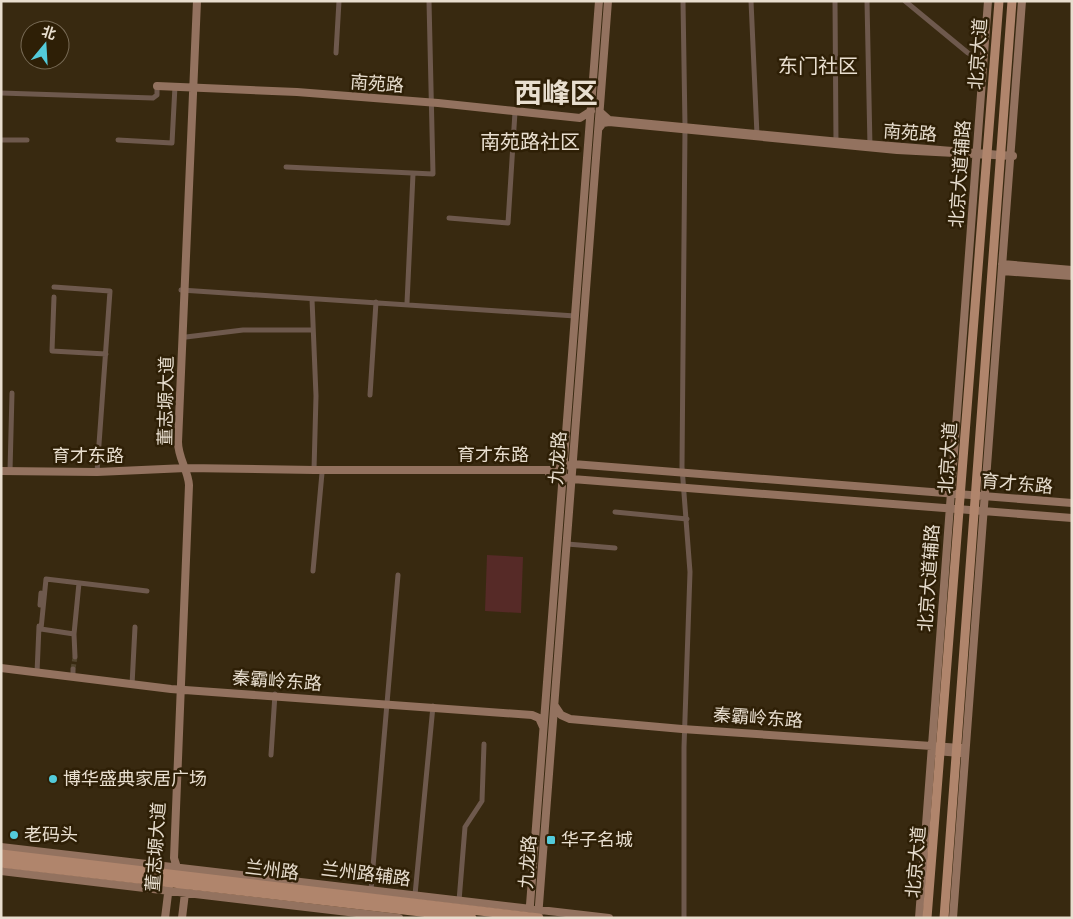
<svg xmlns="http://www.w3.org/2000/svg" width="1073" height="919" font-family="Rubik,'Noto Sans SC',sans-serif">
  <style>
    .green { fill: #562a27 }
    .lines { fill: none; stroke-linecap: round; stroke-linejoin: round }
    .street-tunnel { stroke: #52442d; stroke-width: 5; stroke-dasharray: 5 2.5; stroke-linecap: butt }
    .street { stroke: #6e594d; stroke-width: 5 }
    .secondary { stroke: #93725f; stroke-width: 8 }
    .primary { stroke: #b0856c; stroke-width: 9 }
    .poi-dot { fill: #53cbdb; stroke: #2e1f06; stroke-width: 2 }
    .labels { text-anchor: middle; stroke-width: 5; stroke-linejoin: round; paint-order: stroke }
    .street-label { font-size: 18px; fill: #e8decf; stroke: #2e1f06 }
    .poi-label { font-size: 18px; fill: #e8decf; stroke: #2e1f06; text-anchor: start }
    .quarter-label { font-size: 20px; fill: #e8decf; stroke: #2e1f06 }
    .town-label { font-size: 28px; font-weight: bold; fill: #e8decf; stroke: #2e1f06 }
  </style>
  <rect width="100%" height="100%" fill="#382910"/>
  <path class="green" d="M487,555L523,557L521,613L485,611Z"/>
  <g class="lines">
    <path class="street-tunnel" d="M73,669L75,657"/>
    <path class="street" d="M683,1L685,127L682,467L690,572L684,747V918
      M751,1L757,135
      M835,1L836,144
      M867,1L870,147
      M905,1L968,53L984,63
      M336,53L339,1
      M1,93L153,98L157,95V86
      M1,140H27
      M118,140L172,143L175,86
      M286,167L433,174L429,1
      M449,218L508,223L515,112
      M54,287L110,291L97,472
      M181,290L575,316
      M54,297L52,351L106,354
      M312,299L316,396L314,470
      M407,303L413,174
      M186,337L243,330H313
      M370,395L376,302
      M10,471L12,393
      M615,512L687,519
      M567,544L615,548
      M313,571L322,473
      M40,605L41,593
      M74,634L41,629L46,579L147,591
      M75,657L74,634L79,583
      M37,673L39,626
      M73,677V669
      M132,685L135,627
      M271,755L275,694
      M371,890L398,575
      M415,895L433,706
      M459,901L465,827L482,801L484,744"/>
    <path class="secondary" d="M157,86L297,92L438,103L580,118L591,111
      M599,128L603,123L609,122L897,150L1013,156L830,141L609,120L600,112
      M1002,264L1072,270
      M1002,271L1072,276
      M1,471L97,472L186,468L314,470H550L573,464L1072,503
      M549,473L572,479L1072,518
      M1,668L171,689L532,715L539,718L543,727
      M555,706L561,715L570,719L682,729L961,748
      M935,751L961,753
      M1,847L609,918
      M1,871L399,918
      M165,918L170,878
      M182,918L185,893L174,858L189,485C188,470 178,458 178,442L197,1
      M529,918L599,1
      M538,918L608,1
      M919,918L988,1
      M953,918L1022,1"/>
    <path class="primary" d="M1,854L539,918
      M1,863L472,918
      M927,918L999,1
      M944,918L1012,1"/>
  </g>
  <g class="poi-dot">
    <circle cx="53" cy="779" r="5"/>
    <circle cx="14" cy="835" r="5"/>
    <rect x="546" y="835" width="10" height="10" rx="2.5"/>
  </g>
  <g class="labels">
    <g class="street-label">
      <text transform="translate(978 54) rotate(-86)" y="6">北京大道</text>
      <text transform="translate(377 84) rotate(4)" y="6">南苑路</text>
      <text transform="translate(910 133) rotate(4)" y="6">南苑路</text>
      <text transform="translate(960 174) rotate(-86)" y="6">北京大道辅路</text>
      <text transform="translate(166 401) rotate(-89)" y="6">董志塬大道</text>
      <text x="493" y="461">育才东路</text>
      <text x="88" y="462">育才东路</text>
      <text transform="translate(558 458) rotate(-86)" y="6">九龙路</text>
      <text transform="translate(948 458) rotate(-86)" y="6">北京大道</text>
      <text transform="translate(1017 484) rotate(5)" y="6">育才东路</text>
      <text transform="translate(929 578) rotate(-86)" y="6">北京大道辅路</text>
      <text transform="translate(277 681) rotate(4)" y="6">秦霸岭东路</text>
      <text transform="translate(758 718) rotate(4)" y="6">秦霸岭东路</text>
      <text transform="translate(156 847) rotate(-86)" y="6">董志塬大道</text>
      <text transform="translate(528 862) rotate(-86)" y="6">九龙路</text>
      <text transform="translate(916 862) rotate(-85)" y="6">北京大道</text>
      <text transform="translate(272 870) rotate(7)" y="6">兰州路</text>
      <text transform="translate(366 874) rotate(7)" y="6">兰州路辅路</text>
    </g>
    <g class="poi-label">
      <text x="63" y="785">博华盛典家居广场</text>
      <text x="24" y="841">老码头</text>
      <text x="561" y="846">华子名城</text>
    </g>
    <g class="quarter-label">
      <text x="818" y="73">东门社区</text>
      <text x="530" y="149">南苑路社区</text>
    </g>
    <g class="town-label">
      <text x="556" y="103">西峰区</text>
    </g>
  </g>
  <rect width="1073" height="919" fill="none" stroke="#e8decf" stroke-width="5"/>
  <g transform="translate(45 45) rotate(18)"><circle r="24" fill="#2e1f06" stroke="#786b56"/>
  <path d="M0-4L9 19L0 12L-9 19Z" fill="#53cbdb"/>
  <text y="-8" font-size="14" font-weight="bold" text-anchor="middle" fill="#e8decf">北</text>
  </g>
</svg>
